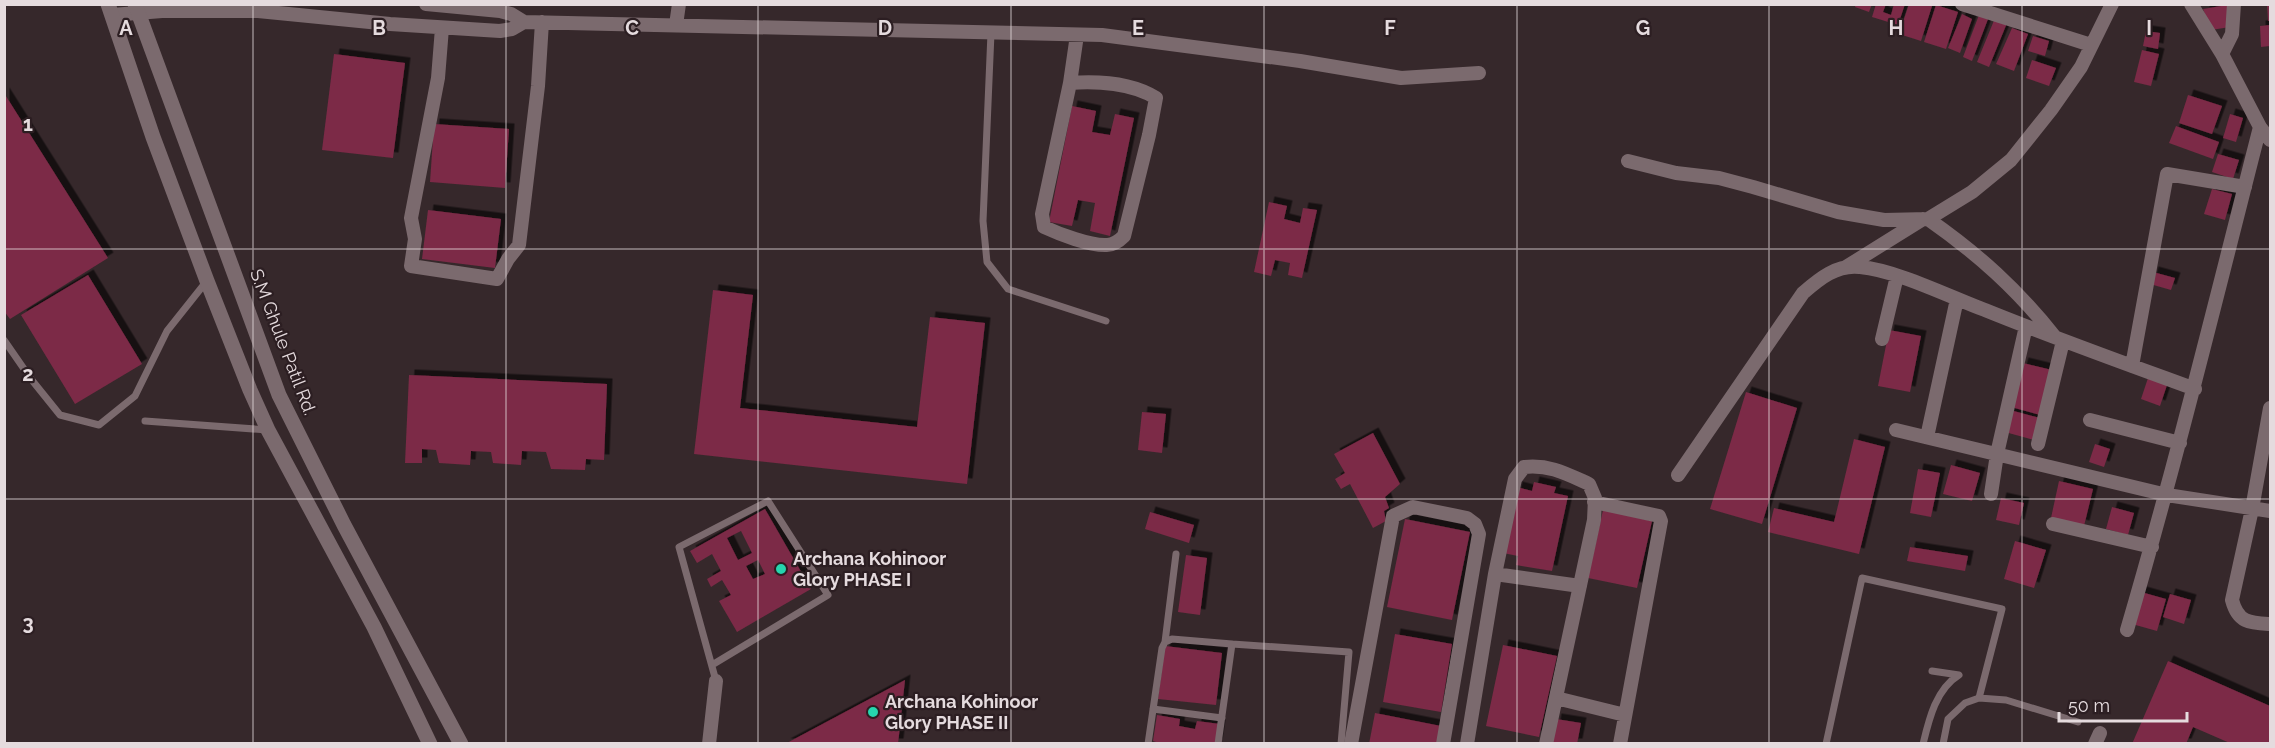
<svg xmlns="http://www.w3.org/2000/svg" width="2275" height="748" font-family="Raleway,sans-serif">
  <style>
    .building { fill: #7b2a46; fill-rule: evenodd; filter: url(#shadow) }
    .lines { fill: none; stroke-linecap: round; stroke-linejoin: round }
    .service { stroke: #7b6a6e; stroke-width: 7 }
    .minor { stroke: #7b6a6e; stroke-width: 14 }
    .tertiary { stroke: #7b6a6e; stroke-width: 15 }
    .grid { fill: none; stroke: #e5dbde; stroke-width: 1.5; stroke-opacity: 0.55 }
    .poi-dot { fill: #26d5ae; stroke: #2c1e22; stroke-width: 2 }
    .labels { text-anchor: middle; stroke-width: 4.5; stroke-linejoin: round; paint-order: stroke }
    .street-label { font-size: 18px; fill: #e5dbde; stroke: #2c1e22 }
    .poi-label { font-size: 18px; font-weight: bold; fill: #e5dbde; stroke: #2c1e22; text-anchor: start }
    .grid-label { font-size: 20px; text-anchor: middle; font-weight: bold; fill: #e5dbde; stroke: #2c1e22; stroke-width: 4.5; stroke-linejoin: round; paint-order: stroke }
  </style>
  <defs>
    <filter id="shadow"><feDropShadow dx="5.5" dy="-5.5" stdDeviation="0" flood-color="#0009"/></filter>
  </defs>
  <rect width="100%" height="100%" fill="#36282b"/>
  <path class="building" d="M1856,4H1872L1869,12L1855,7Z
    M1876,4H1886L1883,12L1891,15L1894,4H1905L1898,25L1872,17Z
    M1909,4L1932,6L1921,41L1899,34Z
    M2267,4H2270V21H2268Z
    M1936,5L1958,12L1946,49L1924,42Z
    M2227,5L2230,27L2211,30L2203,9Z
    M1962,14L1972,19L1960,53L1948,48Z
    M1979,15L1988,19L1972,61L1963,57Z
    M1995,18L2007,23L1989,67L1977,62Z
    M2270,25V46L2261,47L2260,26Z
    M2012,28L2028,34L2014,71L1996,64Z
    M2146,31L2160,33L2158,49L2143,46Z
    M2033,36L2049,41L2045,56L2028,51Z
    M2142,50L2159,54L2151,86L2134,82Z
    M334,54L405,63L393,158L322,150Z
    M2032,60L2056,68L2049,86L2026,78Z
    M4,93L108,258L10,319L4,311Z
    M2188,95L2222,106L2212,134L2179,123Z
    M1072,106L1096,111L1092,132L1110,135L1115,114L1134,118L1110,236L1090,231L1095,203L1078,200L1072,226L1049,222Z
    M2230,114L2243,118L2236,142L2223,138Z
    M434,124L509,129L505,188L430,182Z
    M2176,126L2219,142L2213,159L2169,143Z
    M2218,154L2239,160L2233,179L2212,172Z
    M2212,189L2232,194L2225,220L2204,214Z
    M1269,202L1287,206L1284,219L1300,223L1303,208L1317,210L1302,278L1288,275L1290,263L1275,260L1271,276L1254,272Z
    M428,210L501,219L495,268L422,259Z
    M2153,272L2175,278L2171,290L2150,284Z
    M88,275L142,364L75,404L21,315Z
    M713,290L753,295L740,408L917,427L930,317L985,323L967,484L694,454Z
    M1889,330L1921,336L1910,392L1878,386Z
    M2023,363L2052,370L2040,415L2011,407Z
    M409,375L607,384L604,460L586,459L585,470L551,469L546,452L522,451L521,465L493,463L491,452L471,451L470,465L439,463L436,450L422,449V463H405Z
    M2148,378L2167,385L2160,406L2141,399Z
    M1746,392L1797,408L1762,524L1710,509Z
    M2010,410L2040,418L2034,440L2005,432Z
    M1142,412L1166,414L1162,453L1138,450Z
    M1373,433L1400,484L1385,497L1389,508L1384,511L1386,521L1373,528L1350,484L1341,489L1335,479L1345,473L1334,454Z
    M1854,439L1885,447L1859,554L1768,532L1774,508L1834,522Z
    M2095,444L2110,449L2104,467L2089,462Z
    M1951,465L1980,473L1972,501L1943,494Z
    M1918,469L1940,473L1931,517L1910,513Z
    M2059,481L2093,489L2084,526L2051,518Z
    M1534,482L1556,487L1554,493L1568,496L1552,571L1516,565L1518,556L1503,553L1517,487L1532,491Z
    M2001,498L2024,503L2019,525L1996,520Z
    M2112,507L2134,513L2128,535L2106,529Z
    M765,509L811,589L737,632L719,601L731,595L722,580L711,587L707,579L721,571L712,554L697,563L690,551ZM741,531L752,553L738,560L727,538ZM758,560L765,574L753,579L746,566Z
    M1603,510L1652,521L1637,588L1588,578Z
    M1150,512L1194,525L1189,543L1145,529Z
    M1405,519L1470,532L1452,620L1387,607Z
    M2015,541L2046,550L2034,588L2004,579Z
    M1910,547L1968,556L1965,571L1907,561Z
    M1186,555L1207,558L1200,615L1178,612Z
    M2141,592L2166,599L2157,631L2132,624Z
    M2170,594L2191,600L2184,624L2163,617Z
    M1395,634L1452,644L1441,712L1383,702Z
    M1503,645L1557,656L1539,737L1486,726Z
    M1165,646L1222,653L1216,705L1158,699Z
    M2168,661L2270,706V744H2232L2193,727L2186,744H2132Z
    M905,680L898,744H785Z
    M1375,713L1441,726L1437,744H1369Z
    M1157,715L1180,719L1179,726L1195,729L1197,721L1220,724L1217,744H1162L1153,741Z
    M1556,719L1581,723L1577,744H1552Z"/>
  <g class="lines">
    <path class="service" d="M991,33L983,221L987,262L1008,289L1106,321
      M4,340L31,379L60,415L99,425L135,396L167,331L206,282
      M145,421L268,430
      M1165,642L1176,554
      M1232,644L1349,652L1341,744
      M712,665L828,595L768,501L679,547L716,681
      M1153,709L1222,718
      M1148,744L1162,648L1165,642L1172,639L1232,644L1218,744
      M1826,744L1862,578L2002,609L1979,698
      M1923,744C1929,719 1936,689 1959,675L1932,671
      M1943,744L1948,719L1965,703L1979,698L2006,700L2078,722"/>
    <path class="minor" d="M426,4L500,11L511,14L524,22L1102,35L1300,61L1401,78L1479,73
      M1962,4L2091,45
      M2191,4L2222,54L2260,127L2270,140
      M112,15L162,11H258L390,24L500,31L512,29L524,22
      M676,25L679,4
      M442,28L438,78L411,218L415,239L411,266L497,279L508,259L519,245L538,86L542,22
      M2222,54L2232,34L2234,4
      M1070,83C1097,81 1132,83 1156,98L1149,135L1124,236C1119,241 1114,245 1107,245C1090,246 1059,234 1044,227L1042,214L1070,83L1077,35
      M1628,161L1676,173L1719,178L1753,187L1838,212L1884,220L1928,219L1972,192L2011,160L2051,110L2081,67L2112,4
      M1928,219C1978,254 2017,289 2055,337
      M1846,267L1923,219
      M1882,339L1897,276
      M2132,366L2167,174L2245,187
      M2270,408L2252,509L2232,600C2238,623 2250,623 2270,624
      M2090,420L2180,443
      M1896,430L2167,495L2270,511
      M1927,437L1957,299
      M2038,444L2063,341
      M1678,475L1803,293C1819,279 1837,264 1860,267C1896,270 1950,297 1985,310C2054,338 2124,363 2195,389
      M1991,494L1997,454L2026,326
      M1594,502L1659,516L1661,521L1620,744
      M2053,524L2152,547
      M1495,574L1580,586
      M2127,630C2176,463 2217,295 2260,127
      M1556,698L1625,715
      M709,744L716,681
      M1351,744L1393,516L1413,507L1467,518L1475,524L1479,534L1443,744
      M1467,744L1495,574L1515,479L1524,467C1549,464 1567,474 1589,484L1595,498L1594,520L1546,744
      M2095,744L2100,733"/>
    <path class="tertiary" d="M108,4L153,137L207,281L250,390L268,430L374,627L430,744
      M135,4L279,395L344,525L461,744"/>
  </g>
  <path class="grid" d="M253,4V744M506,4V744M758,4V744M1011,4V744M1264,4V744M1517,4V744M1769,4V744M2022,4V744M4,249H2270M4,499H2270"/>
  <g class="poi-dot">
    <circle cx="781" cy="569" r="6"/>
    <circle cx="873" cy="712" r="6"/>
  </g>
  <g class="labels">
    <g class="street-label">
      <text transform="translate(283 342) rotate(69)" y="6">S.M Ghule Patil Rd.</text>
    </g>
    <g class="poi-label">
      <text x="793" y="565">Archana Kohinoor<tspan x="793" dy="21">Glory PHASE I</tspan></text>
      <text x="885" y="708">Archana Kohinoor<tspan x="885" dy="21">Glory PHASE II</tspan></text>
    </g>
  </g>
  <g class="grid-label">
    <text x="126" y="35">A</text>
    <text x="379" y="35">B</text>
    <text x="632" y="35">C</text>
    <text x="885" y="35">D</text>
    <text x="1138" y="35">E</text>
    <text x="1390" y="35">F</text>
    <text x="1643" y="35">G</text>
    <text x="1896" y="35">H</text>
    <text x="2149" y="35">I</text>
    <text x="28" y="131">1</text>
    <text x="28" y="381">2</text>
    <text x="28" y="630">3</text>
  </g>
  <rect width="2275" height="748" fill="none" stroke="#e5dbde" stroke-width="12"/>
  <path d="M2059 712v9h128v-9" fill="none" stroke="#e5dbde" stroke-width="3"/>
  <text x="2068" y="712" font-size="18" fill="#e5dbde" stroke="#2c1e22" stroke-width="4.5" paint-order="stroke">50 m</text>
</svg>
